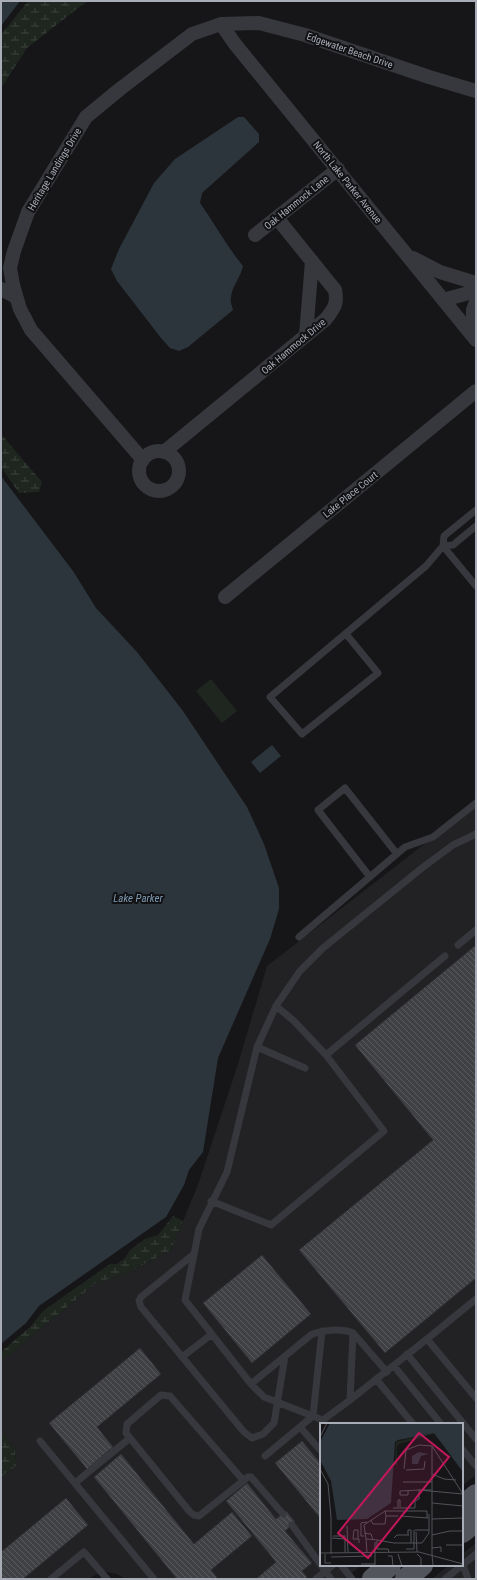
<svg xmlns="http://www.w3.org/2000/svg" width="477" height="1580" font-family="'Roboto Condensed',sans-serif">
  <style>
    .built { fill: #222225 }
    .wetland { fill: url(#wetland-marsh) }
    .park { fill: #1e261f }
    .water { fill: #2c353c }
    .building { fill: url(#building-back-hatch); stroke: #303034 }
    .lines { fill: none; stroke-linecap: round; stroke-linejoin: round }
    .lane { stroke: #37383d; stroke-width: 7 }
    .street { stroke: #37383d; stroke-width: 14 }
    .primary { stroke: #53555c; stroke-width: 22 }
    .labels { text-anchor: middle; stroke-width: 4; stroke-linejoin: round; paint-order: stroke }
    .street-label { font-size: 10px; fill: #a8adb8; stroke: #111113 }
    .water-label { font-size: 11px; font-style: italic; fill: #7f9bb3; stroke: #111113 }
    .inset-road { fill: none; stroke: #505258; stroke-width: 1 }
    .view { fill: #c2185b; fill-opacity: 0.15; stroke: #c2185b; stroke-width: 2 }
    .inset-edge { fill: none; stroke: #a8adb8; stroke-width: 2 }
  </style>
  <defs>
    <pattern id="wetland-marsh" width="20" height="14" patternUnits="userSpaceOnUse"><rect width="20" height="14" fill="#1e261f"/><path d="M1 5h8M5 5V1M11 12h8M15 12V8" fill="none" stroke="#3c433d"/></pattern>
    <pattern id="building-back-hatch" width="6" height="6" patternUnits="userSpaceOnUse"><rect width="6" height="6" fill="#404145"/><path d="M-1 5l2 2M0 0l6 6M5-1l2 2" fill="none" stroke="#595a5e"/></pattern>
  </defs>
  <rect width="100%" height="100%" fill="#161618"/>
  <path class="built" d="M476,804V1475L462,1486V1424H321V1565H362L344,1579H125L117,1574L105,1572L95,1575L89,1579H1V1477L16,1466L15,1449L1,1431V1362L96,1283L125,1274L171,1250L198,1185L238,1064L267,966Z
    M476,1543V1579H432L449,1565H462V1554Z"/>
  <path class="wetland" d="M28,1H87L27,48L1,88V35Z
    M1,434L42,482L39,492L19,493L1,467Z
    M173,1216L183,1221L171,1250L125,1274L96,1283L1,1362V1352L30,1327L43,1311L110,1264H117L125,1258L130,1250L138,1244L145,1239L158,1235Z
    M1,1431L15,1449L16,1466L1,1477Z"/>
  <path class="park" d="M211,679L237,711L222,723L196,691Z"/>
  <path class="water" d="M1,1H20L1,26Z
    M238,117H244L259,134V142L202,193L200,203C215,224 227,247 243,266C241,277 232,286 231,297C230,301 232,306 233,310L188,347L179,351L170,348L161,338L117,281L111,269L119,249L154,183L175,159Z
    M1,476L73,571L96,608L137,652L183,711L247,807L264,844L279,888V909L270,939L218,1058L203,1152L189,1170L184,1185L166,1217L39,1306L26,1323L1,1344Z
    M272,745L281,756L260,773L251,762Z"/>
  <path class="building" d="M476,945V1278L385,1353L299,1250L433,1140L355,1045Z
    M262,1255L311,1314L252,1363L203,1303Z
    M140,1348L161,1374L97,1427L113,1447L87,1469L49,1423Z
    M302,1441L321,1464V1519L275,1463Z
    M121,1454L194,1544L232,1512L252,1536L211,1570L218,1579H177L94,1477Z
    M247,1483L276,1519L286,1511L295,1522L285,1531L312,1563L302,1571L307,1577L305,1579H256L276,1562L226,1501Z
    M66,1498L88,1525L23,1579H1V1552Z"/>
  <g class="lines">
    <path class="lane" d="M476,510L444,536L443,546L453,545L476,526
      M346,634L378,673L302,734L270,697L426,566L443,546L476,586
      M370,877L318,810L345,788L397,854
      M299,937L405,847L433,837L476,803
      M458,945L476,930
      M276,1006L294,1021L326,1055L445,956
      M257,1047L305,1068
      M211,1201L271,1225L384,1131L326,1055
      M194,1254L141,1297L139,1301L141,1307L244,1432L252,1438L263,1434L274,1423L285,1356
      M427,1339L476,1299
      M407,1354L476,1439
      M182,1357L212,1334
      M394,1366L441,1424
      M376,1379L413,1424
      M251,1384L312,1334C324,1330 341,1328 353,1333L387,1372
      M350,1400L353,1333
      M323,1420L264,1397L251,1384L185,1300L199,1229L227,1172L257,1047L276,1006L300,971L323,948L422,868L453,845L476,834
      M324,1423L323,1420L350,1400L427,1339L476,1398
      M300,1427L321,1451
      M40,1441L154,1579
      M462,1449L476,1466
      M265,1456L313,1416L322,1331
      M243,1480L170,1396L161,1395L127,1424L126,1433L130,1438L190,1512L194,1515L199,1516L248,1477H251L283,1514
      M75,1483L130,1438
      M292,1525L331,1579
      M462,1562L468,1579
      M341,1565L352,1579
      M51,1579L84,1552L107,1579
      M316,1579L333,1565
      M445,1579L476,1554"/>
    <path class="street" d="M221,24L235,44L476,340
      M255,235L338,169
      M413,258L440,272L476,283
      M1,289L16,297
      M443,300L476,291
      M306,335L312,261
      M473,336V310L476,302
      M139 471a20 20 0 1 1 40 0a20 20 0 1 1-40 0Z
      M164,452L326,319C334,308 338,304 335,290L277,218
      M143,460L31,330L20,309L13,285L10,268L14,251L28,212L86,117L120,89L192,34L221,24L259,23L305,35L429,77L476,91
      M225,597L476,391"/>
    <path class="primary" d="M462,1507L476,1495
      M462,1532L476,1521
      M373,1579L390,1565
      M406,1579L422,1565"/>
  </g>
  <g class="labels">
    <g class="street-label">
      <text transform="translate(350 50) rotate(19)" y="4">Edgewater Beach Drive</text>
      <text transform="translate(54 169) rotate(-59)" y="4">Heritage Landings Drive</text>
      <text transform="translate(348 182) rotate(51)" y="4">North Lake Parker Avenue</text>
      <text transform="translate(296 202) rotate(-39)" y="4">Oak Hammock Lane</text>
      <text transform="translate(293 346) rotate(-40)" y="4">Oak Hammock Drive</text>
      <text transform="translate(350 494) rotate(-39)" y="4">Lake Place Court</text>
    </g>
    <g class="water-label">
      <text x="138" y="902">Lake Parker</text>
    </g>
  </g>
  <g transform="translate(320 1423)">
    <rect width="143" height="143" fill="#161618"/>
    <path d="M112,10L114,11L121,18L113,11L79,21L77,24V42H75L76,19Z" fill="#1e261f"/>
    <path d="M10,0H143V49L114,10L78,17L75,19L71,80L47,96L17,97L11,58L0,37V19ZM99,29L109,31L101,33L98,41H92V33Z" fill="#2c353c"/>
    <path class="inset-road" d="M0,14L7,0M112,23V131M112,23L143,71M0,46L8,61L11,94V131M84,46L86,27L99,22L112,23M86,47L104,46L105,38M112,51L124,56L136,57M83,59H112M111,67H99L143,71M112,80L143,83M78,84V77H80V84M73,85H95V78L99,76V67L80,68V72H88V68M65,88L66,93H78M80,93L108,95M112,96L143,95M51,97L53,101H65L66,93M27,103L28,129M95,107H109M96,109L97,129M44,110L51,111L53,117M88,112V107H91V120M112,112L130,108H143M13,113H25V116M44,113H41V100L47,99M12,115L25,116V129M74,115L77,112H89M38,116V107H34L33,116H39V120M46,116L44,102L65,88H107V95M57,117L74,120H102L109,110V91M126,122H143M112,125L121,124V129M86,126H94V107M47,129L46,116L57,117V126H68L69,129M0,130L99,129L143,141M5,131V140H11M78,131L82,143M97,131L101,135V143M112,131L113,143M68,133H72L73,143M11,134L52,133M41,141H55M55,143V119"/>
    <path class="view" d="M99,10L129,34L48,135L18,110Z"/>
    <rect width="143" height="143" class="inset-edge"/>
  </g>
  <rect width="477" height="1580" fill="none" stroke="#a8adb8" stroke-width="4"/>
</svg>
